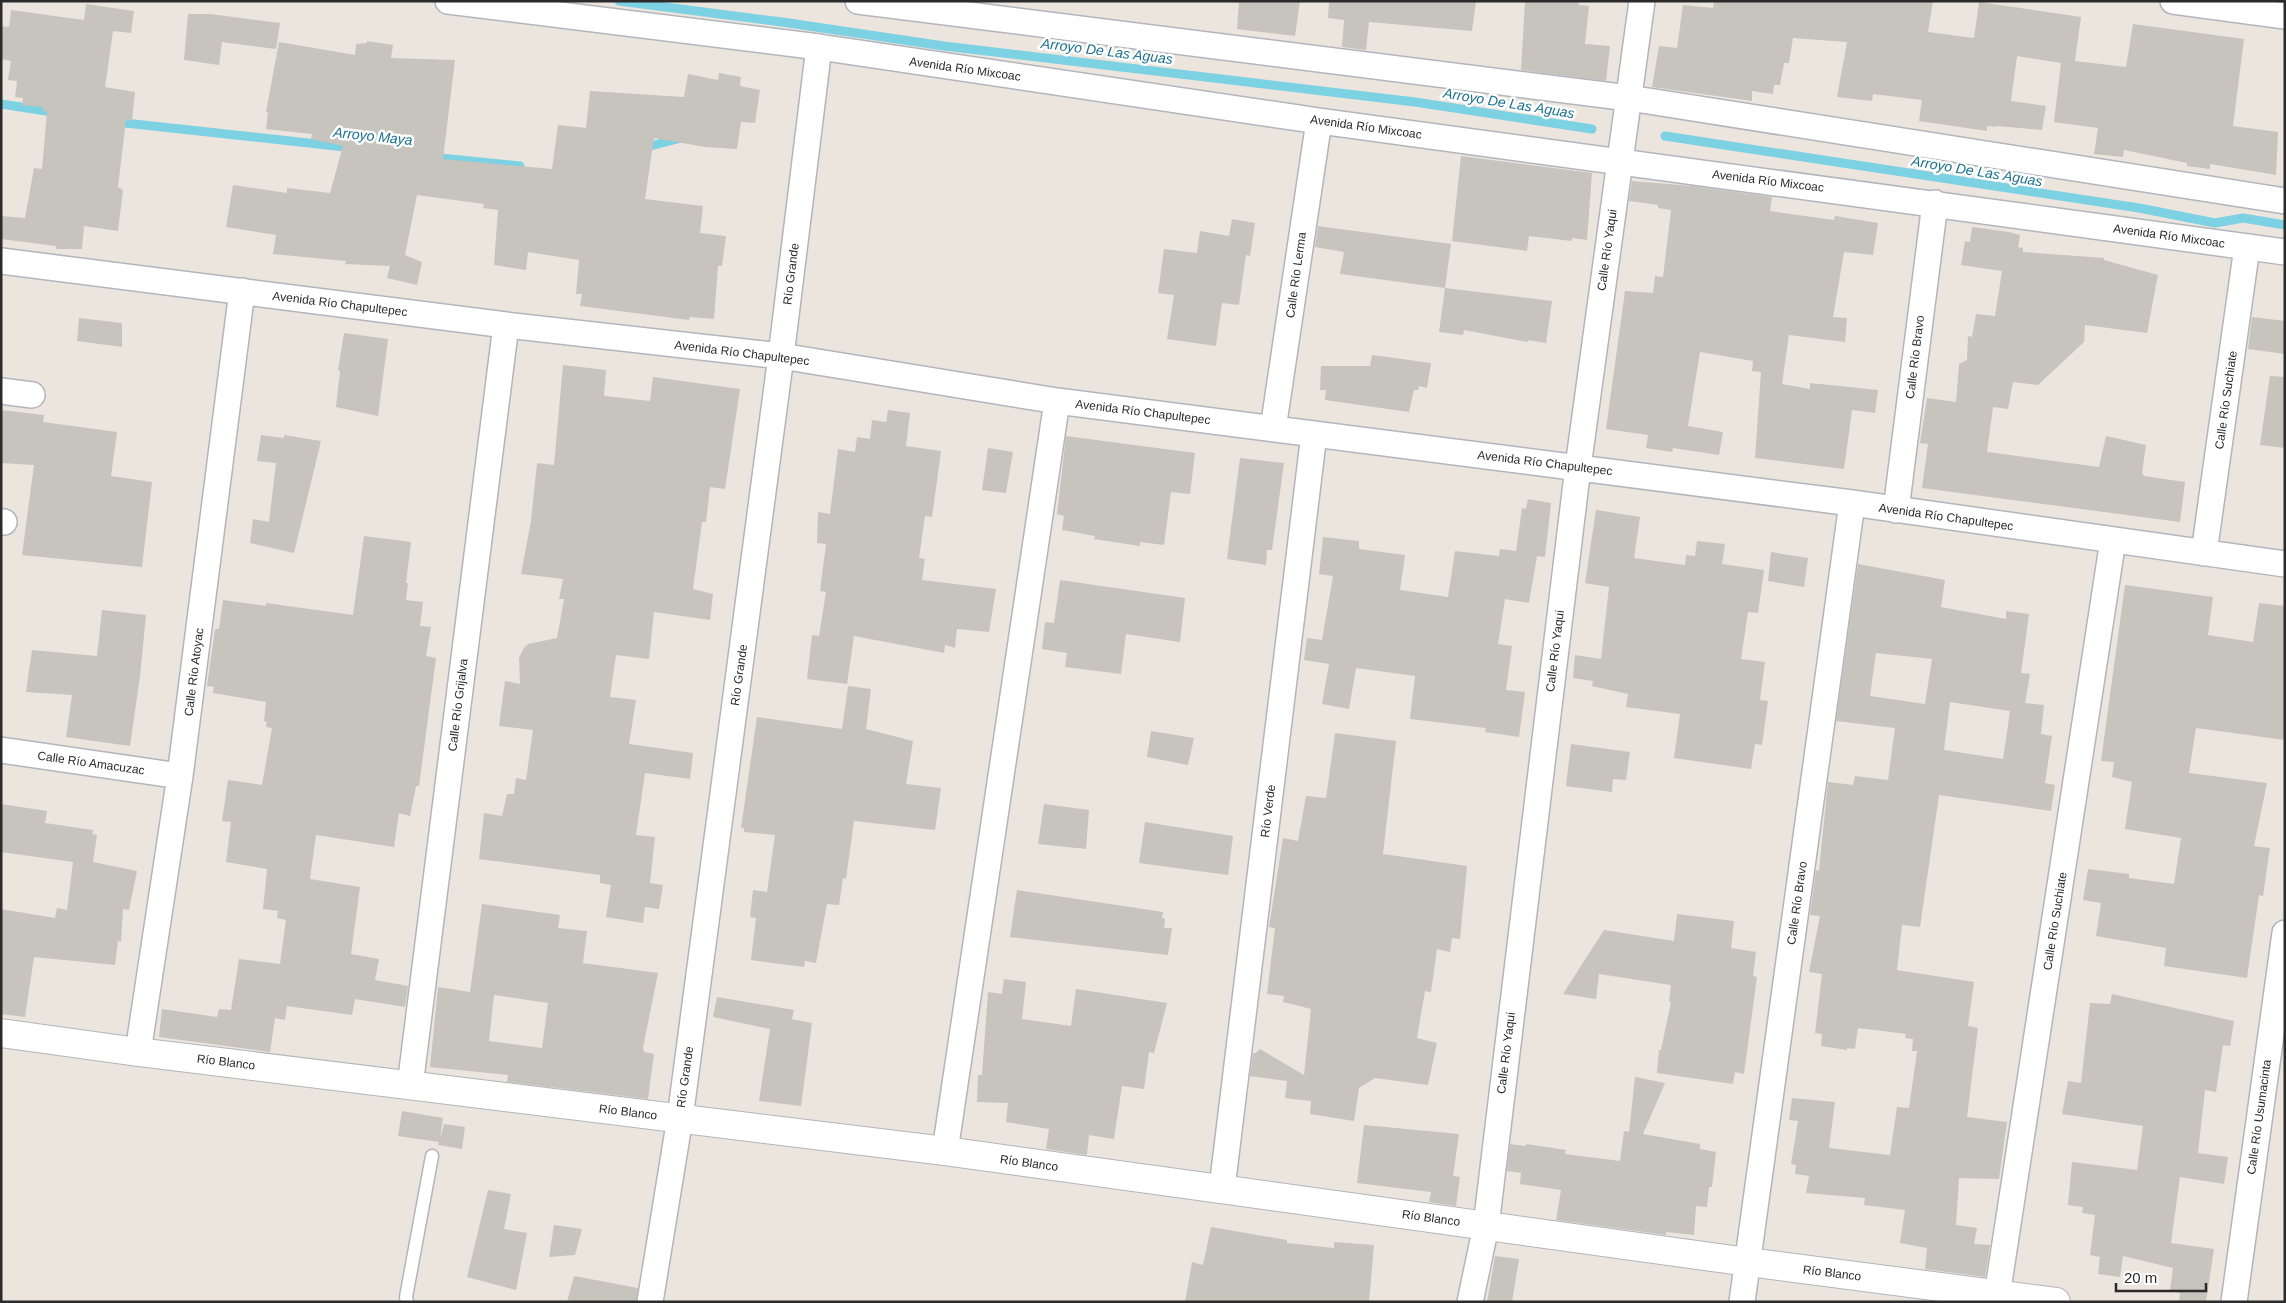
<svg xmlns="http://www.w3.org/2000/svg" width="2286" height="1303" font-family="Helvetica,sans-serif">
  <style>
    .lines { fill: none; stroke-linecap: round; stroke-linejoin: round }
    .stream { stroke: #7cd1e3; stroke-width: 9 }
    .building { fill: #c7c3bd; fill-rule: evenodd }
    .service-casing { stroke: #b2b5bd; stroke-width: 15 }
    .minor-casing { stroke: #b2b5bd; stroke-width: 28 }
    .tertiary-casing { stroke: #b2b5bd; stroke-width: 30 }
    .service { stroke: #fff; stroke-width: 12 }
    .minor { stroke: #fff; stroke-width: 25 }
    .tertiary { stroke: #fff; stroke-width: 28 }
    .labels { text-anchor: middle; stroke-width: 5; stroke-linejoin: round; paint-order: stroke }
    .street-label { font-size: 12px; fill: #2b2b2b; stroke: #fff }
    .water-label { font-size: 14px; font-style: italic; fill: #1a718f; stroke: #fff }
  </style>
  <rect width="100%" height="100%" fill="#ebe5de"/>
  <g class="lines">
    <path class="stream" d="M619,1L782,22L944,46L1415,102L1592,129
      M1,104L53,112
      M116,122L354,148
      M1665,136L2139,208L2215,223L2243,218L2285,225
      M643,148L681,138
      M431,157L520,166"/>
  </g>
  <path class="building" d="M1239,1H1300L1295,36L1237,29Z
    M1329,1H1476L1472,31L1369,22L1366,50L1342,47L1344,20L1328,18Z
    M1525,1H1579V5L1589,6L1585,44L1610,46L1606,81L1521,70Z
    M1714,1H1933L1928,32L1974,38L1979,2L2081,17L2075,61L2126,67L2133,24L2244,39L2233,126L2278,132L2276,175L2210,164V169L2187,166V163L2124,150L2123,157L2094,154L2098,128L2054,122L2061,63L2017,56L2011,101L2046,106L2042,130L1997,126L1996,127L1987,126V131L1919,121L1922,100L1873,94L1872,101L1837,97L1847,42L1793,38L1789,63H1784L1780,85H1774L1773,94L1752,91V101L1652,87L1659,46L1677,48L1683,5L1713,8Z
    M86,4L134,11L131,33L113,31L105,87L135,92L132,121L126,120L118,187L123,190L118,231L84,226L82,249H56V246L1,239V216L25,218L34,168L42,169L47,112L43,111V107L22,105L23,98L15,97L17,81L8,80L11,61L1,59V26L9,27L11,10L84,20Z
    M188,14H210L280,23L276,49L222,42L219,65L184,60Z
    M367,41L393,45L391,58L455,60L443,159L552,169L558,125L586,128L590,91L684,97L688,74L718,80L719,73L741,77L740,86L760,90L755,123L741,122L737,149L705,147L654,138L645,199L703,206L700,233L726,236L722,266H718L714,319L690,317L689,320L580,306L582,294H576L579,260L528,252L526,270L494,265L498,210L483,208L484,204L417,195L405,255L422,262L417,285L387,278L390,266L345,264L346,261L273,254L276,235L226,227L233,185L287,193V188L330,193L343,146L311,139L312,134L266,129L268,112H266L279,42L355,55L356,44L367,43Z
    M1461,156L1592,173L1587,240L1572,238V241L1529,236L1527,251L1452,241Z
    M1632,181L1692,186L1772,197L1770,211L1834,220L1835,216L1878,223L1873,255L1844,252L1833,317L1847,318L1845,342L1789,335L1782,384L1810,389V383L1878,390L1875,413L1852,410L1844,469L1755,458L1761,372L1752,371L1753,361L1700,352L1688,426L1723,432L1719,455L1673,448L1672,452L1646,448L1648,435L1606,429L1625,291L1653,293L1655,276L1663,277L1671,210L1658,208V205L1629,201Z
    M1232,219L1255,223L1250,256L1246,255L1239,305L1222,303L1216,346L1167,339L1174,295L1158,293L1164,249L1197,253L1200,231L1229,236Z
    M1318,226L1451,244L1445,288L1552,301L1546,343L1528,340V342L1464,330L1463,335L1439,332L1445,288L1340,274L1344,252L1315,247Z
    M1972,227L2009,232L2020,235L2018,247L2023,248V252L2104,258V260L2158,275L2147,333L2085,325L2084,342L2038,385L2013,382L2008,409L1993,407L1987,452L2099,467L2106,436L2146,445L2142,473L2144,476L2185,482L2180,522L1922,488L1928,444L1920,443L1927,398L1956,402L1959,364L1967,360L1968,336L1972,337L1976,314L1995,316L2002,271L1961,265L1965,241L1970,242Z
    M2252,317L2285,321V354L2248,349Z
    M79,318L122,323V347L77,341Z
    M344,333L388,339L378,416L336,407L340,371L338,370Z
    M1372,355L1431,363L1427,388L1419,386L1418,390H1414L1409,412L1325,400L1326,390H1320L1321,366H1370Z
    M563,365L606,370L604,396L650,401L653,377L740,389L725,489L710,487L706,522H702L693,589L713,594L710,620L654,612L649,659L616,655L610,697L636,700L629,744L693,753L690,779L645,773L636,835L655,837L650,883L663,885L659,909L645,907L643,923L606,917L611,885L600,883V875L479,859L484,813L502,816L507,794H514L516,778L526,780L533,730L499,726L505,681L520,684L519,658L524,648L528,644L557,638L564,599H559L563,579L521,574L531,521L537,463L554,465Z
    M2270,376L2285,377V448L2260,445Z
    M1,410L44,415L43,422L117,432L111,476L152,482L142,567L22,555L34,465L1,463Z
    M888,410L910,413L906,446L941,451L932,517L925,516L919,558L925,559L922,580L996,589L989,632L957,629L955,648L945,645L944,653L854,636L847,684L807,679L812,635L819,636L826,592L820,591L826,544L817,543L818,512L830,514L838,449L855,452L857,437L870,439L872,420L886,422Z
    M261,435L284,438V435L321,441L294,553L250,543L253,519L269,522L276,463L257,461Z
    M1066,436L1195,453L1190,494L1171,492L1164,545L1140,542V546L1094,539L1095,536L1062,530L1064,516L1057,514Z
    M988,448L1013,452L1006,493L982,490Z
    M1240,458L1284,463L1272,550H1267L1266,565L1227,559Z
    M1528,499L1551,503L1545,557L1537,556L1529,603L1505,599L1498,644L1512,646L1506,690L1525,692L1519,737L1485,732L1486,728L1410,719L1415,676L1356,668L1349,709L1322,704L1329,664L1304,660L1307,638L1322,640L1333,576L1319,574L1323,537L1359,541V549L1405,555L1400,590L1448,597L1455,551L1499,556L1500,549L1516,551L1522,508L1526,509Z
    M1596,510L1640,517L1634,558L1685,565L1686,555L1695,556L1697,541L1725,544L1722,564L1764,570L1758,613L1748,612L1741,659L1765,662L1760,700L1768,701L1762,745L1755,744L1751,769L1674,758L1680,714L1626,707L1628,694L1592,686L1593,681L1573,678L1575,655L1601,659L1609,587L1585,583Z
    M364,536L411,542L406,583H408L406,600L423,602L420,626L431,627L426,656L436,658L419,786H416L410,816L399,813L394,847L316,835L310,879L360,887L351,954L379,959L375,980L408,986L405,1007L355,999L352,1015L287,1006L285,1020L275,1018L270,1052L159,1037L162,1009L217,1017L219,1009L231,1010L239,959L280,964L286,920L277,918L278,911L263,909L267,869L226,862L231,822L222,821L228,780L262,785L272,728L266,727L267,722L264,721L266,702L213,693L214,687L207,686L215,629H219L223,600L266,606V603L353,615Z
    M1771,552L1808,558L1804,587L1768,581Z
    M1858,564L1945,580L1941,607L2006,619V611L2029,614L2021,673L2030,674L2025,703L2044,705L2041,734L2052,736L2045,783L2055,785L2051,811L1939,795L1920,927L1902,925L1897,970L1974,982L1968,1026L1978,1028L1967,1117L2007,1122L1999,1179L1959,1178L1956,1225L1977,1228L1974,1244L1990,1245L1985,1277L1925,1269L1927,1248L1900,1243L1905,1210L1864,1205L1865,1198L1806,1193L1809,1176L1795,1174L1796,1165L1791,1164L1798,1121L1789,1120L1792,1098L1835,1102L1829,1148L1890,1155L1897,1107L1909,1108L1917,1051H1912L1913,1039L1905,1038L1906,1034L1858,1028L1855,1049L1847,1048V1050L1821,1046L1822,1034L1815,1033L1822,974L1809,972L1820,916L1810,915L1816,870L1819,871L1828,782L1853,785L1855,776L1888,780L1895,728L1836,721ZM1876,653L1932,659L1925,704L1870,696ZM1950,702L2010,711L2003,759L1944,750Z
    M1060,580L1185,598L1180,642L1126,634L1121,674L1065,667L1067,653L1042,649L1045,622L1054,623Z
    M2125,585L2213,597L2208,635L2253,642L2259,603L2285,606V740L2196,728L2189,773L2267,783L2254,846L2270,848L2263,896L2259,895L2247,978L2164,966L2166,948L2096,936L2101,903L2083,900L2088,869L2129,874V878L2174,884L2181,838L2125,829L2132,782L2112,777L2114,762L2101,761Z
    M102,610L146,615L140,676L130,746L66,737L72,695L26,692L32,650L97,656Z
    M848,686L871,689L866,729L913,741L906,784L941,788L935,830L854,821L846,879L843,878L839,905L827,904L816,963L805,961L804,967L751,960L756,918L750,917L753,890L767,892L775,835L744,832V828H741L757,717L842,729Z
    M1151,731L1194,738L1188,765L1147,757Z
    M1335,733L1396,741L1383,854L1467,866L1460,939L1452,938L1450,952L1437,949L1431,992L1425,991L1417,1038L1437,1043L1428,1085L1375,1078L1359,1088L1354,1121L1310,1114L1311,1101L1285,1098L1287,1081L1250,1076L1253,1053H1256L1260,1049L1304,1075L1311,1009L1283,1002L1284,996L1267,994L1275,928L1269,927L1283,838L1298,841L1306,796L1326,798Z
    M1571,744L1630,752L1626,780L1613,779L1612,792L1566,786Z
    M1,804L47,811L45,823L93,830L92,834L97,835L93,862L137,871L129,910L123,909L121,942L118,941L115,965L34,957L25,1017L1,1014V909L55,918L57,908L67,910L73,862L1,852Z
    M1044,804L1089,810L1086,849L1038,844Z
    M1145,822L1233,836L1228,875L1139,863Z
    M1017,890L1163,912L1162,918L1165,919L1164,928H1172L1168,955L1010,937Z
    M482,904L560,915L558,928L587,931L583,963L658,973L643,1048L644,1052L654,1054L648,1099L507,1082L508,1075L430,1067L438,987L470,992ZM494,995L548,1003L542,1048L489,1041Z
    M1677,914L1734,921L1731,948L1756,952L1753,976L1757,977L1744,1074L1735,1072L1733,1084L1657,1073L1659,1050H1661L1671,1002H1669L1671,985L1599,974L1596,999L1563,994L1604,930L1674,941Z
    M1004,979L1026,982L1022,1019L1071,1026L1076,989L1167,1003L1154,1053L1149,1052L1144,1089L1122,1086L1114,1139L1089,1135L1087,1155L1046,1149L1049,1129L1006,1122L1008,1103L977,1102L978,1075H982L988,992L1002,994Z
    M2112,994L2234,1021L2230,1046L2223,1045L2216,1092L2205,1090L2198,1153L2228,1157L2224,1184L2180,1177L2171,1243L2214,1249L2206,1302H2179L2180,1293L2170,1291L2173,1268L2123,1256L2120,1277L2098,1274L2100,1257L2090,1255L2095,1215L2082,1213L2083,1207L2068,1205L2072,1162L2137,1170L2143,1126L2062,1114L2068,1081L2081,1083L2090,1003L2110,1004Z
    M717,997L794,1010L792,1019L812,1023L801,1106L759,1101L770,1029L713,1017Z
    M1635,1077L1665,1083L1643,1134L1700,1144V1149L1716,1152L1712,1187H1709L1707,1207L1696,1206L1694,1235L1666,1232V1235L1556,1220L1561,1190L1520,1184L1521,1173L1507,1171L1510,1144L1526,1146V1144L1566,1150L1565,1154L1620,1161L1624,1131L1629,1132Z
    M402,1111L443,1118L440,1139L444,1124L465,1127L462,1149L438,1145L439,1142L398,1136Z
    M1364,1125L1459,1134L1453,1176L1460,1177L1456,1206L1429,1202L1431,1192L1357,1183Z
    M488,1190L511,1194L504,1229L527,1233L516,1290L467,1277Z
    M554,1225L582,1229L575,1255L549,1257Z
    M1211,1227L1287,1240V1243L1334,1248V1242L1374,1245L1369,1302H1185L1192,1262L1203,1265Z
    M1495,1256L1519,1259L1512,1302H1487Z
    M574,1276L638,1288L636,1302H567Z"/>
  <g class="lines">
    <defs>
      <path id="service" d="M407,1302L406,1297L432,1156"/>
      <path id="minor" d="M448,1L819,47L1319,121L2285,252
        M858,1L1629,98L2285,201
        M2173,1L2285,16
        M1,261L506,325L781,356L1057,401L1852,503L2285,564
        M1,391L32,395
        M1273,429L1319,121
        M1896,510L1935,203
        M1,522H4
        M2204,553L2247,247
        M1,750L180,776
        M138,1052L180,776L242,291
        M410,1086L506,325
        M945,1151L1057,401
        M1222,1188L1314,434
        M650,1302L680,1118L781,356L819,47
        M1470,1302L1486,1226L1578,467L1642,1
        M1742,1302L1852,503
        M1996,1302L2113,540
        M2234,1302L2285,933"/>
      <path id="tertiary" d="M1,1033L138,1052L945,1151L1748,1262L2056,1302"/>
    </defs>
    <use href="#service" class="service-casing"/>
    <use href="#minor" class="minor-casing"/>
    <use href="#tertiary" class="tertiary-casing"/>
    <use href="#service" class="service"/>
    <use href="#minor" class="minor"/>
    <use href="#tertiary" class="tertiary"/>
  </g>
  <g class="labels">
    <g class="street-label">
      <text transform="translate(965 69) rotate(8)" y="4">Avenida Río Mixcoac</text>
      <text transform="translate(1366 127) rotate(8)" y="4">Avenida Río Mixcoac</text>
      <text transform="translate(1768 181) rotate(7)" y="4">Avenida Río Mixcoac</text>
      <text transform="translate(2169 236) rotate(8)" y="4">Avenida Río Mixcoac</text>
      <text transform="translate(1607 250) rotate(-82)" y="4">Calle Río Yaqui</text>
      <text transform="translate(791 274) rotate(-83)" y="4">Río Grande</text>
      <text transform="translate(1296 275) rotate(-82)" y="4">Calle Río Lerma</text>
      <text transform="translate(340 304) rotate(7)" y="4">Avenida Río Chapultepec</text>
      <text transform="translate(742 353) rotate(7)" y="4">Avenida Río Chapultepec</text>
      <text transform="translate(1915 357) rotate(-83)" y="4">Calle Río Bravo</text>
      <text transform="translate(2226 400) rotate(-82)" y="4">Calle Río Suchiate</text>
      <text transform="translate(1143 412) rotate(7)" y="4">Avenida Río Chapultepec</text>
      <text transform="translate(1545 463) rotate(7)" y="4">Avenida Río Chapultepec</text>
      <text transform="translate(1946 517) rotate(8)" y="4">Avenida Río Chapultepec</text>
      <text transform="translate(1555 651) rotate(-83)" y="4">Calle Río Yaqui</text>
      <text transform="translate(194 672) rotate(-83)" y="4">Calle Río Atoyac</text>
      <text transform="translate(739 675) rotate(-82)" y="4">Río Grande</text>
      <text transform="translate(458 705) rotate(-83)" y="4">Calle Río Grijalva</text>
      <text transform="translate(91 763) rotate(8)" y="4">Calle Río Amacuzac</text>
      <text transform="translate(1268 811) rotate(-83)" y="4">Río Verde</text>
      <text transform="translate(1797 903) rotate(-82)" y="4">Calle Río Bravo</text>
      <text transform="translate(2055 921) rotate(-81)" y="4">Calle Río Suchiate</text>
      <text transform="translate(1506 1053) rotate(-83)" y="4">Calle Río Yaqui</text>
      <text transform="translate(226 1062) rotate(7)" y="4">Río Blanco</text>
      <text transform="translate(685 1077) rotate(-82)" y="4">Río Grande</text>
      <text transform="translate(628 1112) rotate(7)" y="4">Río Blanco</text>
      <text transform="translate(2259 1117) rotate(-82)" y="4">Calle Río Usumacinta</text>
      <text transform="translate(1029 1163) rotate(8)" y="4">Río Blanco</text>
      <text transform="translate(1431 1218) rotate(8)" y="4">Río Blanco</text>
      <text transform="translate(1832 1273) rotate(7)" y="4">Río Blanco</text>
    </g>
    <g class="water-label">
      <text transform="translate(1107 51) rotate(7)" y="5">Arroyo De Las Aguas</text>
      <text transform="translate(1509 103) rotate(9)" y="5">Arroyo De Las Aguas</text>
      <text transform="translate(373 136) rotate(6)" y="5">Arroyo Maya</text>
      <text transform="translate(1977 171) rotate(9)" y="5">Arroyo De Las Aguas</text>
    </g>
  </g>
  <rect width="2286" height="1303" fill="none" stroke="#2b2b2b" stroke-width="5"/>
  <path d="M2116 1283v8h90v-8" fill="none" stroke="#2b2b2b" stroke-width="2.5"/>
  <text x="2124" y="1283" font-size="15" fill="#2b2b2b" stroke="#ffffff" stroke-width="4" paint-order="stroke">20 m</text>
</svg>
